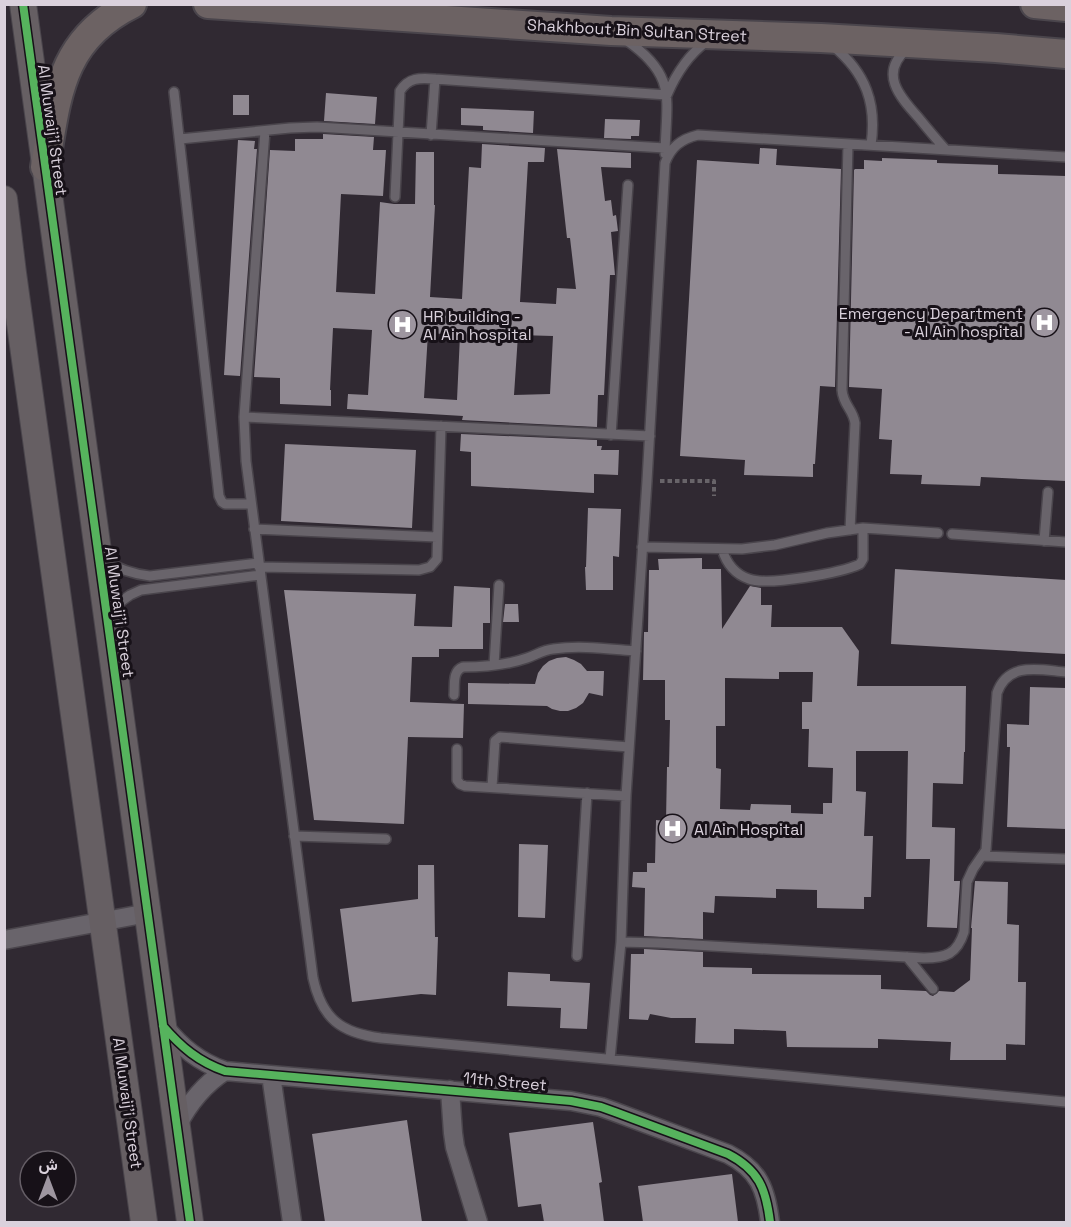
<svg xmlns="http://www.w3.org/2000/svg" width="1071" height="1227" font-family="'Space Grotesk',Vazirmatn,sans-serif">
  <style>
    .building { fill: #908992; fill-rule: evenodd }
    .lines { fill: none; stroke-linecap: round; stroke-linejoin: round }
    .lane-casing { stroke: #4a454c; stroke-width: 12 }
    .street-casing { stroke: #4a454c; stroke-width: 21 }
    .secondary-casing { stroke: #4a454c; stroke-width: 28 }
    .primary-casing { stroke: #4a454c; stroke-width: 32 }
    .path { stroke: #686469; stroke-width: 4; stroke-dasharray: 4.5 3; stroke-linecap: butt }
    .lane { stroke: #69646b; stroke-width: 9 }
    .street { stroke: #69646b; stroke-width: 18 }
    .secondary { stroke: #665f63; stroke-width: 26 }
    .primary { stroke: #6c6263; stroke-width: 28 }
    .cycleway-casing { stroke: #171118; stroke-width: 11 }
    .cycleway { stroke: #56b35d; stroke-width: 8 }
    .labels { text-anchor: middle; stroke-width: 6; stroke-linejoin: round; paint-order: stroke }
    .street-label { font-size: 16px; fill: #dad1dc; stroke: #171118 }
    .poi-label { font-size: 16px; fill: #dad1dc; stroke: #171118; text-anchor: start }
  </style>
  <rect width="100%" height="100%" fill="#302932"/>
  <path class="building" d="M326,93L377,97L375,124L324,121Z
    M233,95H249V115H233Z
    M461,108L534,111L533,133L483,130V126L461,125Z
    M605,119L640,120L639,136H631V139L604,138Z
    M323,134L374,137L373,150H386L383,196L341,194L336,292L375,294L380,202L394,204H415L416,152H434V205H435L430,297L462,299L469,167L481,168L482,144L545,148L544,162H528L520,302L556,304L557,288L576,289L570,238H567L557,149L631,153V168L601,167L605,201L611,200L613,216L616,215L618,231L611,232L615,275H610L604,395H598L597,427L462,420L463,416L347,409L348,394L368,395L372,330L333,328L330,390H331V406L280,404V378L254,377L270,150L295,151V139H323ZM428,333L460,335L457,400L424,398ZM518,335L553,336L550,394L514,395Z
    M238,140L255,141L254,149H257L240,376L224,375Z
    M760,148L777,149L776,165L841,169L835,387L820,386L815,464H813V477L744,475L745,460L680,456L697,160L759,164Z
    M882,158L937,160V163L998,165V174L1066,176V481L981,477L980,486L921,484L922,475L890,474L892,440L879,439L882,389L849,387L854,170L855,169H864V160L882,161Z
    M461,434L597,440V446H602L601,450H619L618,475L594,474V493L471,486V452L460,451Z
    M285,444L416,450L412,528L281,521Z
    M588,508L621,509L619,557L613,556V590H586L585,567H586Z
    M702,558V569H721L722,629L750,586L761,588V605H772L771,627H842L859,651L857,686H966L965,752H964L963,784L933,783L932,827L955,828L954,881H960L957,928L927,927L930,859H906L908,751H856V791L866,792L864,836H873L871,897H864V909L817,908V890L776,889V898L715,896L714,913L703,912V939L644,936L645,888L632,887L633,872H647V863H655L656,820L666,821L667,767H669L670,720H665V680H643L644,632H648L649,570H659L658,559ZM779,672H813L812,702H802V729H809L808,767L833,768L832,803H823V814L791,813V805L751,804L750,810L720,809L721,769L716,768V726H725V678L779,679Z
    M895,569L1066,580V654L891,644Z
    M454,586L490,588V623H483V649H439V657H412L410,702L464,704L463,738L408,737L404,824L314,820L284,590L416,594L414,626L452,627Z
    M505,604H518L519,622H503Z
    M566,657L574,660L581,664L587,671H604L603,696L589,693L583,703L576,708L568,711H560L552,709L547,706L468,704V683L535,684L538,673L543,666L549,661L557,658Z
    M1030,687L1066,688V829L1007,827L1010,747H1007V724L1029,725Z
    M519,844L548,845L545,918L518,917Z
    M418,865H434L435,937H438L436,995L421,994L352,1002L340,909L418,899Z
    M975,881L1008,882L1007,924L1019,925L1018,982H1026L1025,1045L1006,1044V1060H950L951,1042L878,1039V1048L787,1047L786,1031L734,1029V1044L695,1043L696,1018H671L650,1014L648,1020L629,1019L631,954H644V949L703,952V967L752,968V974L881,975V989L926,991L930,995L933,996L939,991L954,992L970,980L972,928H971Z
    M508,972L550,974V981L590,983L587,1029L560,1028L561,1008L507,1006Z
    M407,1120L422,1222H325L312,1134Z
    M593,1122L602,1182L599,1183L604,1222H544L541,1204L518,1207L509,1133Z
    M732,1174L738,1222H643L638,1186Z"/>
  <g class="lines">
    <defs>
      <path id="lane" d="M626,40C678,76 666,99 665,154
        M833,46C866,73 877,104 871,145
        M907,49C879,73 899,96 918,117C927,128 936,139 946,150
        M174,92L219,496L222,502L225,504H251
        M667,95C676,74 687,56 706,42
        M265,131L244,417L246,461L313,978C322,1019 341,1033 381,1038L1066,1102
        M431,135L435,79
        M180,139L290,128L317,127L665,148
        M848,144L842,390C843,405 853,409 855,423L850,530
        M395,197L400,91C409,77 420,78 435,79L667,95
        M244,417L650,436
        M611,435L628,185
        M254,529L437,537
        M952,534L1066,542
        M1044,541L1048,492
        M642,547L742,549L775,545L827,533L863,528L938,533
        M722,549C726,562 734,574 749,579C768,586 841,573 860,564L863,559V528
        M103,560C118,569 132,574 150,576L258,563
        M259,567L419,570L430,567L437,559L441,426
        M108,611L130,595L141,590L260,575
        M494,665L499,585
        M454,695C455,685 452,671 463,667C484,667 507,665 527,658C536,655 543,650 553,649C580,645 609,649 636,651
        M457,749V780L460,784L465,786L626,796
        M492,787L495,741L500,737L629,747
        M294,836L386,839
        M982,856L1066,859
        M621,942L659,943L924,958C946,958 957,954 964,932L967,882L973,869L986,850L997,693C1008,661 1040,670 1066,672
        M577,956L587,793
        M907,957L933,989
        M610,1059L621,942L626,796L647,481L665,163C671,147 681,139 698,135L1066,157"/>
      <path id="street" d="M4,940L148,913
        M164,1026C181,1047 199,1062 225,1071L571,1101L601,1107L615,1112L728,1154C759,1170 766,1189 770,1222
        M271,1075L292,1222
        M450,1090L453,1133L455,1147L478,1222
        M177,1126C189,1103 203,1085 225,1071"/>
      <path id="secondary" d="M23,4L190,1222
        M4,199L13,273L144,1222"/>
      <path id="primary" d="M208,4L611,31L821,38L996,48L1066,54
        M1035,4L1066,7
        M45,167C57,97 59,40 132,4"/>
    </defs>
    <use href="#lane" class="lane-casing"/>
    <use href="#street" class="street-casing"/>
    <use href="#secondary" class="secondary-casing"/>
    <use href="#primary" class="primary-casing"/>
    <path class="path" d="M660,481H714V496"/>
    <use href="#lane" class="lane"/>
    <use href="#street" class="street"/>
    <use href="#secondary" class="secondary"/>
    <use href="#primary" class="primary"/>
    <defs>
      <path id="cycleway" d="M23,4L190,1222
        M163,1026C181,1047 199,1062 225,1071L571,1101L601,1107L615,1112L728,1154C759,1170 766,1189 770,1222"/>
    </defs>
    <use href="#cycleway" class="cycleway-casing"/>
    <use href="#cycleway" class="cycleway"/>
  </g>
  <defs>
    <symbol id="hospital-disc" viewBox="-11 -11 22 22"><circle r="9.5" fill="#9e96a0" stroke="#171118"/><path d="M-5-5h3v3.5h4V-5h3V5h-3V1.5h-4V5h-3Z" fill="#fff"/></symbol>
  </defs>
  <g fill-rule="evenodd">
    <use href="#hospital-disc" x="1028" y="306" width="33" height="33"/>
    <use href="#hospital-disc" x="386" y="308" width="33" height="33"/>
    <use href="#hospital-disc" x="656" y="812" width="33" height="33"/>
  </g>
  <g class="labels">
    <g class="street-label">
      <text transform="translate(637 30) rotate(3)" y="6">Shakhbout Bin Sultan Street</text>
      <text transform="translate(53 130) rotate(82)" y="6">Al Muwaij'i Street</text>
      <text transform="translate(120 612) rotate(82)" y="6">Al Muwaij'i Street</text>
      <text transform="translate(505 1081) rotate(5)" y="6">11th Street</text>
      <text transform="translate(128 1103) rotate(82)" y="6">Al Muwaij'i Street</text>
    </g>
    <g class="poi-label">
      <text x="1023" y="319" text-anchor="end">Emergency Department<tspan x="1023" dy="18">- Al Ain hospital</tspan></text>
      <text x="423" y="322">HR building -<tspan x="423" dy="18">Al Ain hospital</tspan></text>
      <text x="694" y="835">Al Ain Hospital</text>
    </g>
  </g>
  <rect width="1071" height="1227" fill="none" stroke="#dad1dc" stroke-width="12"/>
  <g transform="translate(48 1179)"><circle r="28" fill="#171118" stroke="#655e66" stroke-width="1.5"/>
  <path d="M0-4.5L10 22L0 15L-10 22Z" fill="#9e96a0"/>
  <text y="-9" font-size="16" font-weight="bold" text-anchor="middle" fill="#dad1dc">ش</text>
  </g>
</svg>
